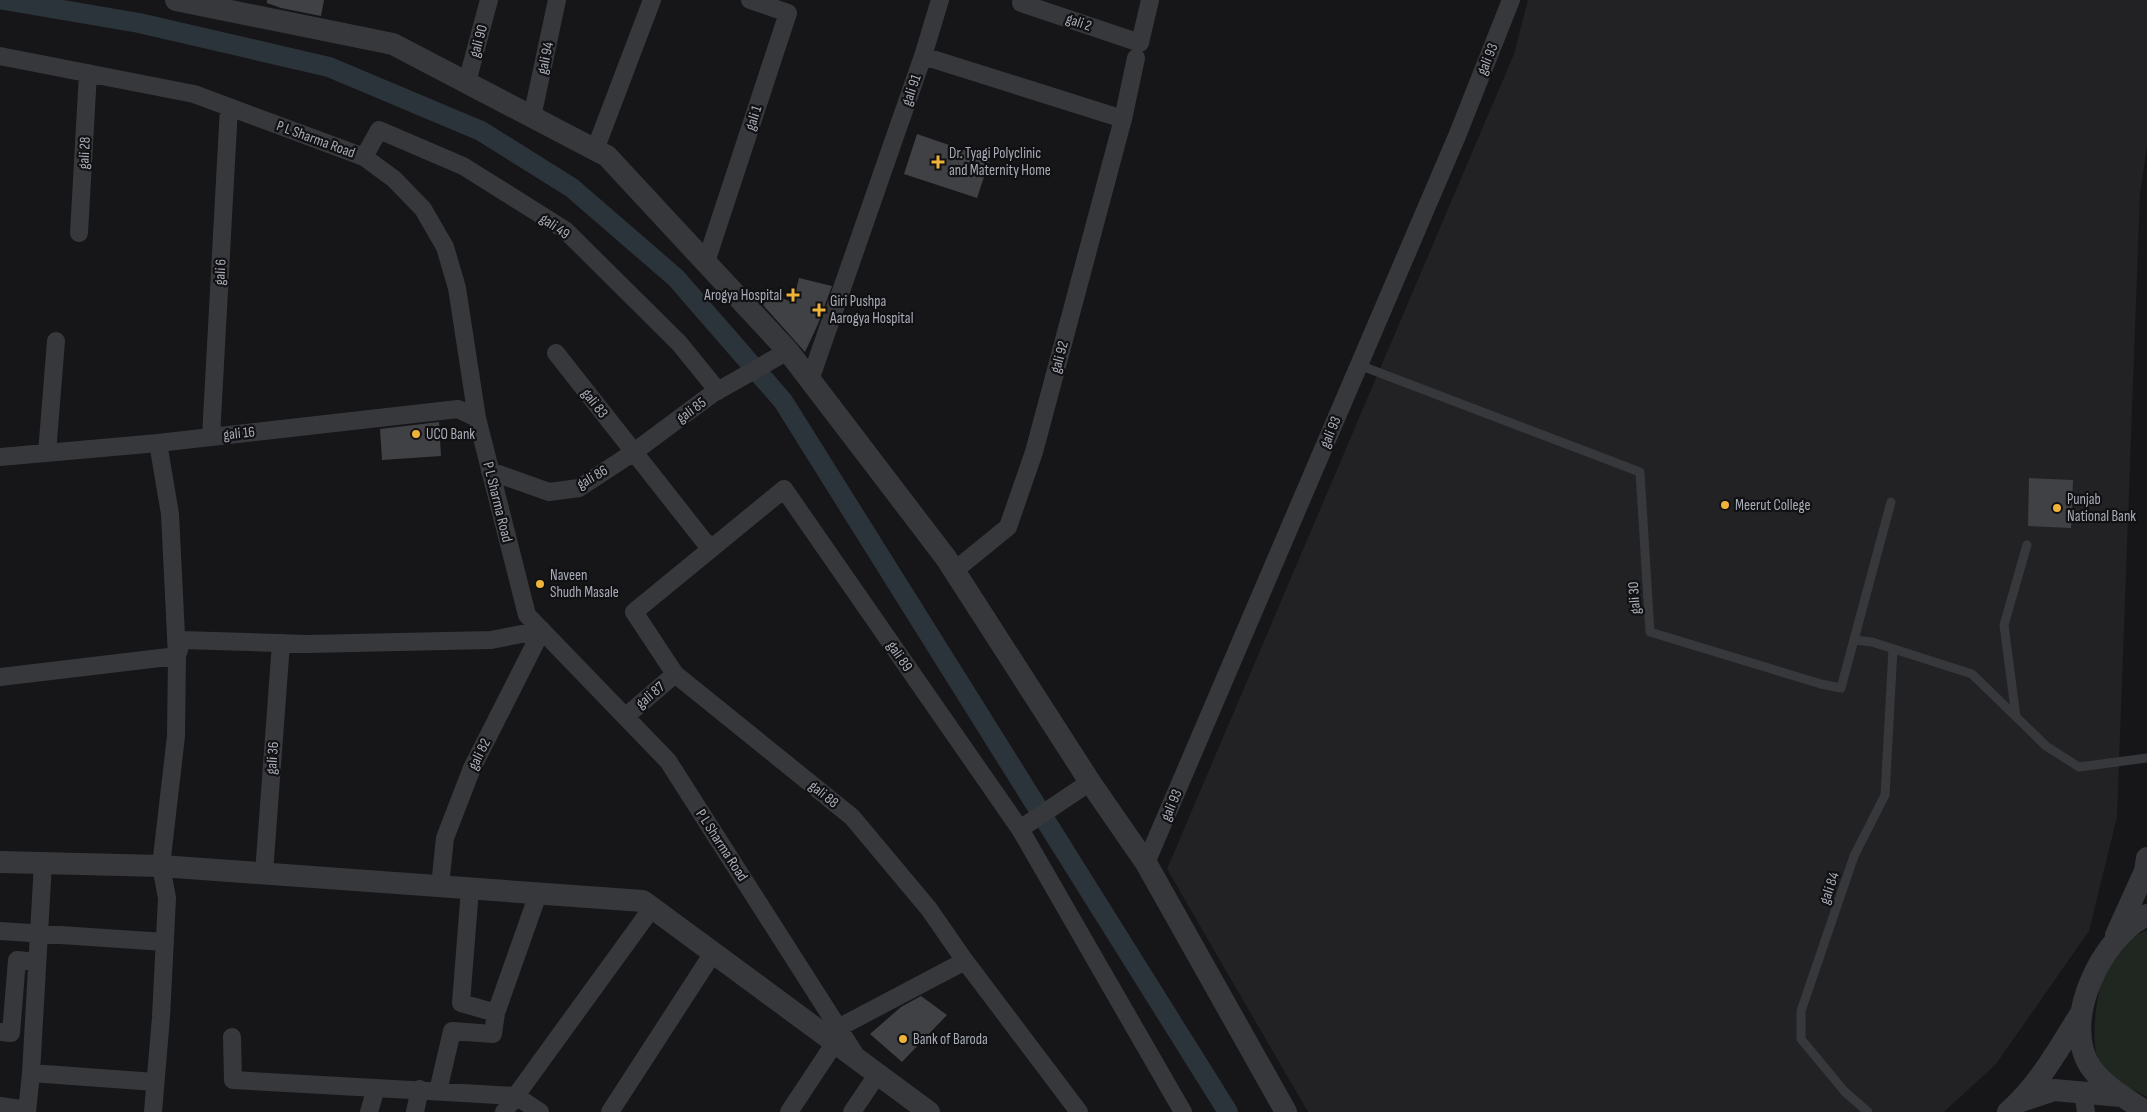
<svg xmlns="http://www.w3.org/2000/svg" width="2147" height="1112" font-family="'Sofia Sans Condensed',sans-serif">
  <style>
    .built { fill: #222225 }
    .green { fill: #202721 }
    .lines { fill: none; stroke-linecap: round; stroke-linejoin: round }
    .canal { stroke: #2c343b; stroke-width: 20 }
    .building { fill: #404145 }
    .service { stroke: #37383c; stroke-width: 9 }
    .minor { stroke: #37383c; stroke-width: 18 }
    .tertiary { stroke: #37383c; stroke-width: 22 }
    .poi-dot { fill: #eeb338; stroke: #111113; stroke-width: 2 }
    .labels { text-anchor: middle; stroke-width: 4.5; stroke-linejoin: round; paint-order: stroke }
    .street-label { font-size: 15px; fill: #a8acb7; stroke: #111113 }
    .poi-label { font-size: 15px; fill: #a8acb7; stroke: #111113; text-anchor: start }
  </style>
  <rect width="100%" height="100%" fill="#161618"/>
  <path class="built" d="M1528,0H2147V146L2140,193L2117,817L2089,931L1996,1064L1944,1112H1308L1167,869L1514,54Z"/>
  <path class="green" d="M2147,930V1097C2133,1089 2115,1082 2104,1071C2086,1053 2097,983 2109,962C2117,948 2133,936 2147,930Z"/>
  <g class="lines">
    <path class="canal" d="M4,0L139,23L329,67L481,131L572,188L676,278L783,401L1228,1112"/>
  </g>
  <path class="building" d="M267,0H324L321,16L281,8L267,3Z
    M917,134L990,159L977,198L904,174Z
    M799,278L832,286L818,324L805,352L763,305L772,293L793,303Z
    M439,422L441,456L382,460L380,429Z
    M2029,478L2073,480L2071,528L2028,526Z
    M921,996L947,1015L902,1062L870,1034L901,1007Z"/>
  <g class="lines">
    <path class="service" d="M1359,365L1640,472L1650,632L1821,684L1841,688L1891,502
      M1854,640L1872,642L1972,674L2046,746L2079,767L2147,758
      M2016,717L2004,625L2027,545
      M1868,1112L1845,1092L1801,1039V1011L1854,856L1885,795L1893,649"/>
    <path class="minor" d="M1022,0L1021,3L1140,43L1150,0
      M0,56L194,94L364,157L394,179L423,209L445,247L457,288L477,418L527,615L668,761L855,1054
      M923,56L940,0
      M467,82L489,0
      M532,117L557,0
      M595,150L652,0
      M364,157L379,130L463,166L565,230L679,343L718,391
      M79,233L88,73
      M706,262L788,13L750,0
      M556,353L704,541L712,547
      M810,380L923,56L1123,119L1136,58
      M211,437L229,107
      M47,453L56,341
      M0,457L158,443L458,409L477,418
      M490,471L549,492L579,488L634,452L712,394L788,351
      M954,571L1008,527L1034,452L1123,119
      M0,677L177,656L182,640L308,644L491,640L542,630
      M625,717L675,674
      M1020,829L1183,1112
      M1146,863L1457,136L1511,0
      M264,873L281,643
      M440,886L445,838L472,768L542,630
      M470,889L461,1003L496,1013L538,894
      M0,931L165,942
      M838,1028L965,961
      M0,1032L11,1033L17,960L37,962
      M232,1037L233,1080L376,1088
      M31,1073L43,863
      M438,1091L452,1031L493,1034L496,1013
      M2083,1092L2086,1112
      M0,1106L27,1110
      M27,1112L31,1073L155,1082
      M153,1112L161,1017L167,898L161,866L176,736L177,656L170,514L158,443
      M369,1112L376,1088L516,1096L540,1112
      M415,1112L420,1089
      M504,1112L652,908
      M610,1112L713,953
      M789,1112L834,1044
      M852,1112L877,1075
      M1079,1112L965,961L929,909L852,817L675,674L634,612L784,489L1020,829L1090,782"/>
    <path class="tertiary" d="M176,0L393,44L607,156L788,351L946,558L1090,782L1146,863L1286,1112
      M0,862L161,866L643,901L929,1112
      M2116,935L2145,871L2147,858
      M2021,1101L2054,1090L2121,1096
      M2008,1112C2039,1085 2059,1048 2081,1013
      M2146,1112C2128,1099 2106,1088 2092,1069C2059,1024 2101,937 2147,915"/>
  </g>
  <g class="poi-dot">
    <path d="M935.5 154.5h5v5h5v5h-5v5h-5v-5h-5v-5h5z"/>
    <path d="M790.5 287.5h5v5h5v5h-5v5h-5v-5h-5v-5h5z"/>
    <path d="M816.5 302.5h5v5h5v5h-5v5h-5v-5h-5v-5h5z"/>
    <circle cx="416" cy="434" r="5"/>
    <circle cx="1725" cy="505" r="5"/>
    <circle cx="2057" cy="508" r="5"/>
    <circle cx="540" cy="584" r="5"/>
    <circle cx="903" cy="1039" r="5"/>
  </g>
  <g class="labels">
    <g class="street-label">
      <text transform="translate(1079 22) rotate(19)" y="5">gali 2</text>
      <text transform="translate(478 41) rotate(-75)" y="5">gali 90</text>
      <text transform="translate(545 58) rotate(-78)" y="5">gali 94</text>
      <text transform="translate(1487 59) rotate(-68)" y="5">gali 93</text>
      <text transform="translate(911 90) rotate(-71)" y="5">gali 91</text>
      <text transform="translate(753 118) rotate(-72)" y="5">gali 1</text>
      <text transform="translate(316 139) rotate(20)" y="5">P L Sharma Road</text>
      <text transform="translate(84 153) rotate(-87)" y="5">gali 28</text>
      <text transform="translate(555 226) rotate(35)" y="5">gali 49</text>
      <text transform="translate(220 272) rotate(-87)" y="5">gali 6</text>
      <text transform="translate(1059 357) rotate(-75)" y="5">gali 92</text>
      <text transform="translate(595 403) rotate(52)" y="5">gali 83</text>
      <text transform="translate(691 410) rotate(-36)" y="5">gali 85</text>
      <text transform="translate(1330 432) rotate(-67)" y="5">gali 93</text>
      <text transform="translate(239 433) rotate(-6)" y="5">gali 16</text>
      <text transform="translate(592 477) rotate(-30)" y="5">gali 86</text>
      <text transform="translate(498 502) rotate(76)" y="5">P L Sharma Road</text>
      <text transform="translate(1634 598) rotate(-94)" y="5">gali 30</text>
      <text transform="translate(900 656) rotate(55)" y="5">gali 89</text>
      <text transform="translate(650 695) rotate(-40)" y="5">gali 87</text>
      <text transform="translate(479 754) rotate(-64)" y="5">gali 82</text>
      <text transform="translate(272 758) rotate(-86)" y="5">gali 36</text>
      <text transform="translate(824 794) rotate(39)" y="5">gali 88</text>
      <text transform="translate(1171 805) rotate(-67)" y="5">gali 93</text>
      <text transform="translate(722 845) rotate(57)" y="5">P L Sharma Road</text>
      <text transform="translate(1829 888) rotate(-71)" y="5">gali 84</text>
    </g>
    <g class="poi-label">
      <text x="949" y="158">Dr. Tyagi Polyclinic<tspan x="949" dy="17">and Maternity Home</tspan></text>
      <text x="782" y="300" text-anchor="end">Arogya Hospital</text>
      <text x="830" y="306">Giri Pushpa<tspan x="830" dy="17">Aarogya Hospital</tspan></text>
      <text x="426" y="439">UCO Bank</text>
      <text x="2067" y="504">Punjab<tspan x="2067" dy="17">National Bank</tspan></text>
      <text x="1735" y="510">Meerut College</text>
      <text x="550" y="580">Naveen<tspan x="550" dy="17">Shudh Masale</tspan></text>
      <text x="913" y="1044">Bank of Baroda</text>
    </g>
  </g>
</svg>
